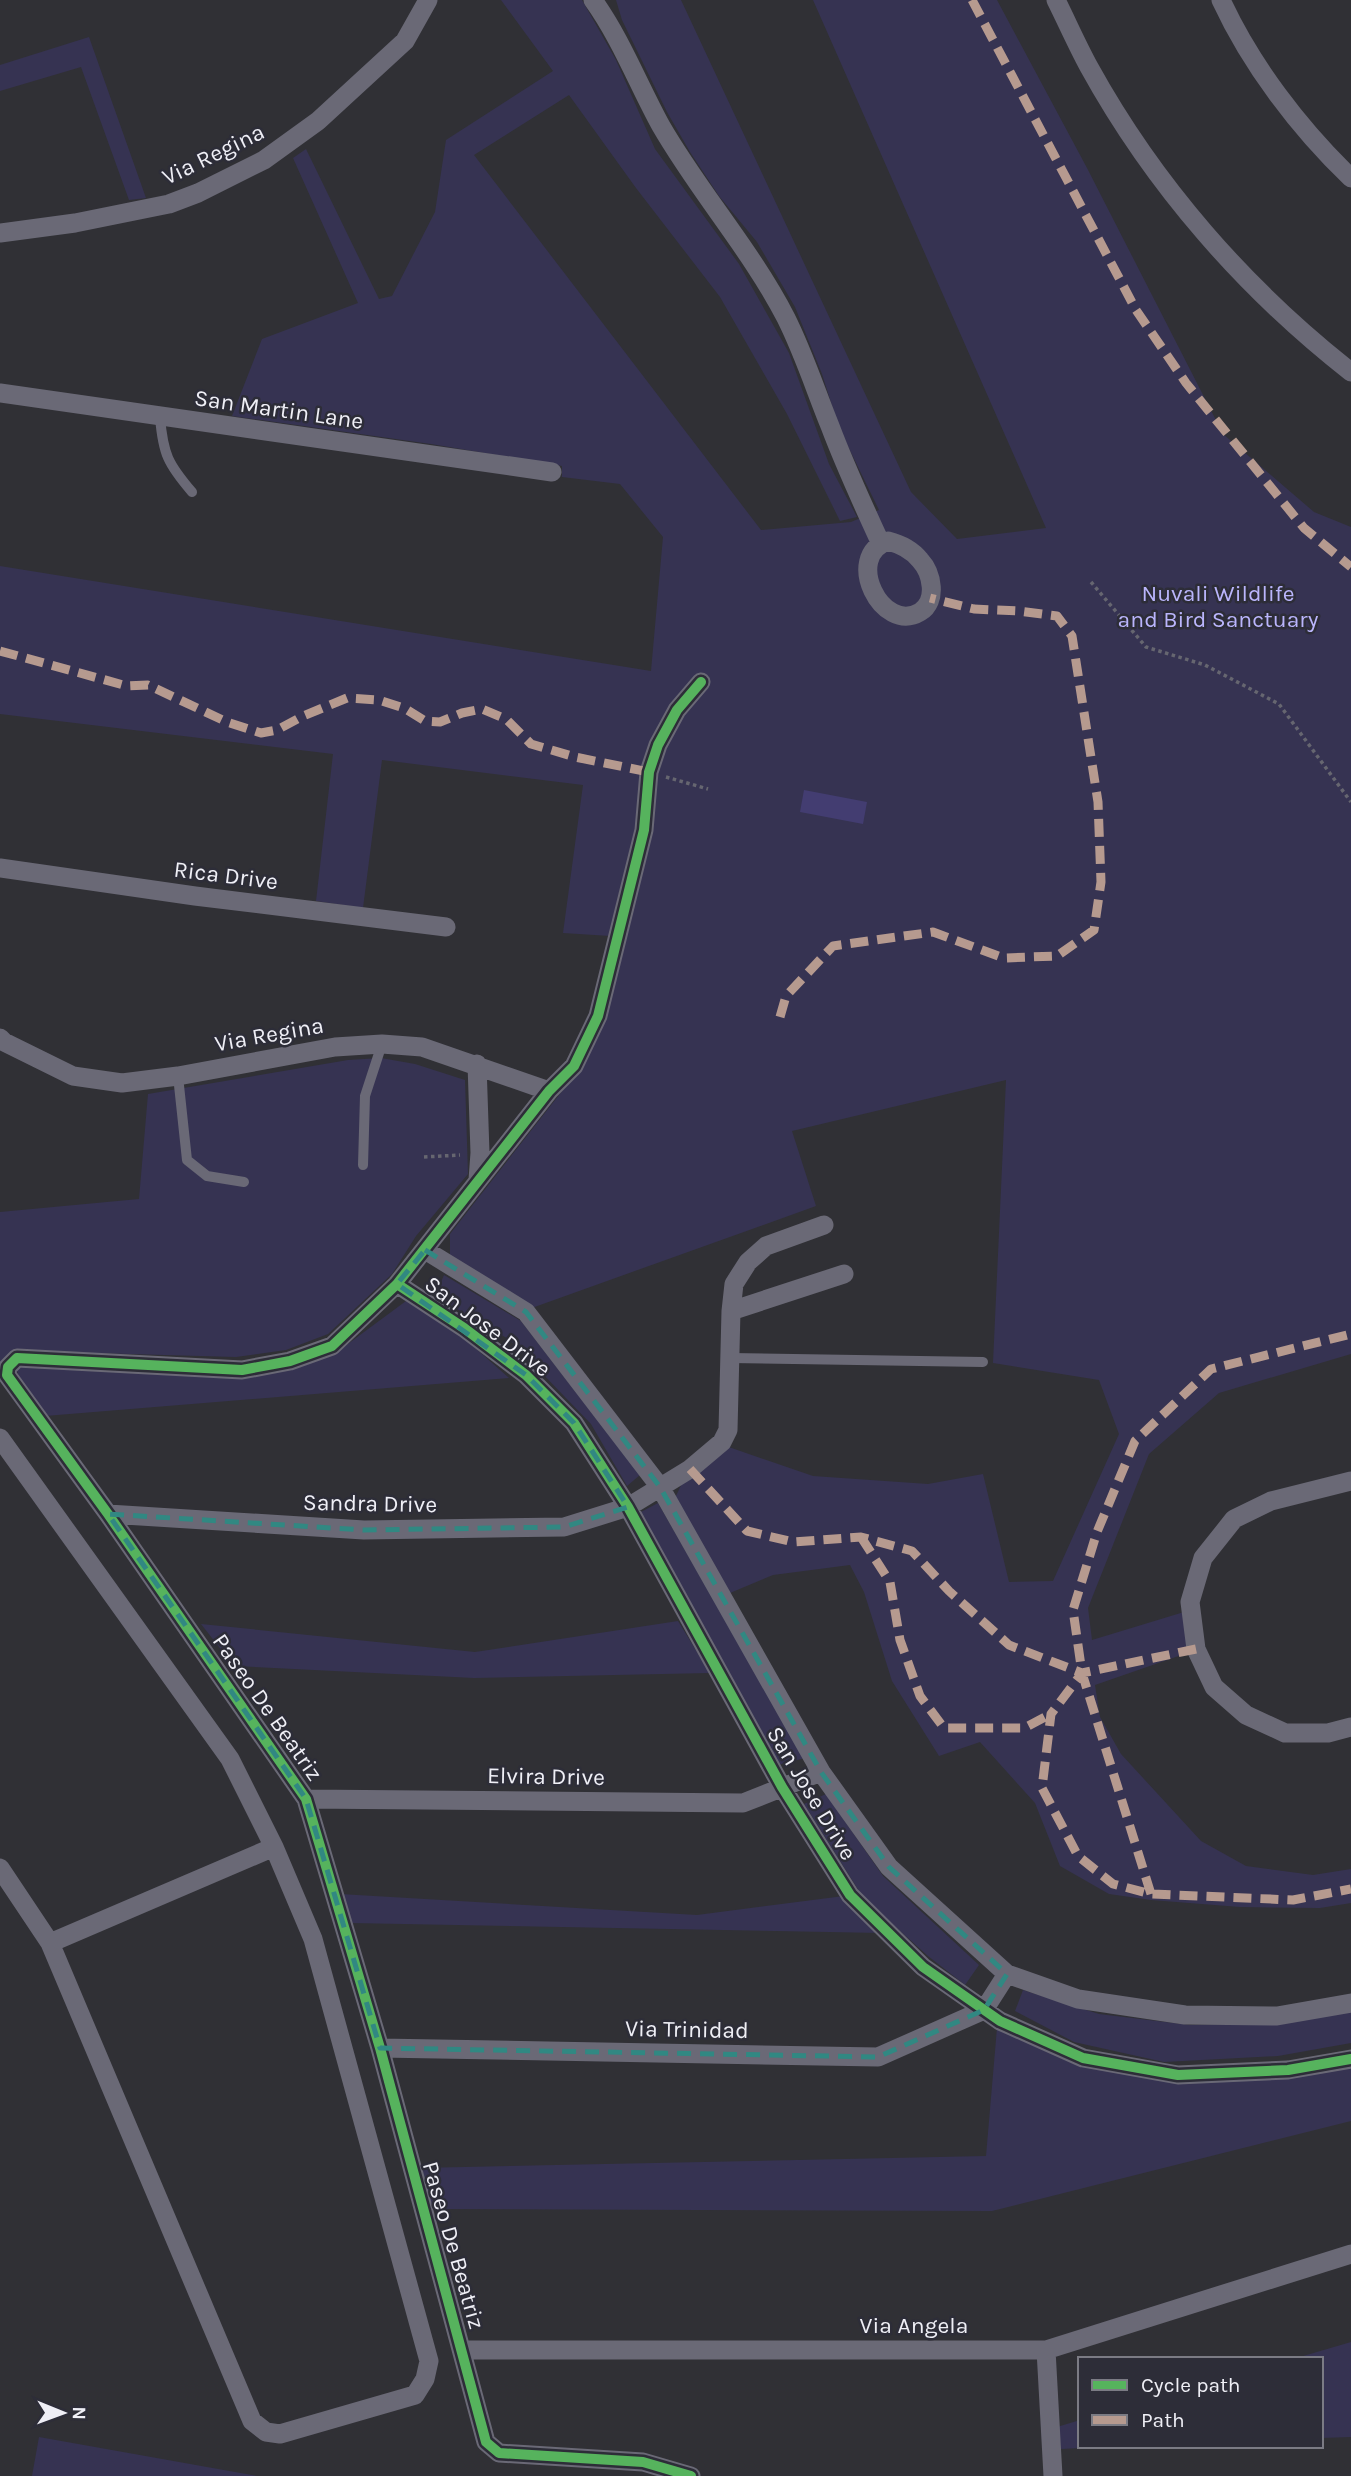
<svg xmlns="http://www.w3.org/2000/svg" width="1351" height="2476" font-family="Karla,sans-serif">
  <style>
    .green { fill: #363352 }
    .water { fill: #433d71 }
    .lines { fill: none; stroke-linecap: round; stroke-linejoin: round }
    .path { stroke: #666670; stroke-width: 3.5; stroke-dasharray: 3.5 3.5; stroke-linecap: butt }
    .lane { stroke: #6a6976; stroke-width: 10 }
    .street { stroke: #6a6976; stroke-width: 19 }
    .quiet { stroke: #b69a8f; stroke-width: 9; stroke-dasharray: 18 9; stroke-linecap: butt }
    .cycleway-casing { stroke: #2d2d38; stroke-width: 15 }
    .cycleway { stroke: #56b35d; stroke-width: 10 }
    .marked { fill: none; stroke: #318882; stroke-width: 5; stroke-dasharray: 14 9; stroke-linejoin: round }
    .labels { text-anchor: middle; stroke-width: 5; stroke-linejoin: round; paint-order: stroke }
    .street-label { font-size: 23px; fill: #efeff6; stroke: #2d2d38 }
    .park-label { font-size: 23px; fill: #bab5fc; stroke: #2d2d38 }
  </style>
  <rect width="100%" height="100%" fill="#303035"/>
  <path class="green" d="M501,0H582L616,60L655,149L739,264L789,353L829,464L857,517L840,521L787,414L720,297L636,188L569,95L474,155L761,530L851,522L879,510L839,428L822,374L795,307L757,242L719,196L690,152L667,112L622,20L616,0H681L911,492L957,539L1046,528L813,0H997L1087,168L1223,434L1314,512L1351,527V1354L1219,1393L1149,1454L1088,1608L1092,1640L1184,1612L1193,1651L1095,1685L1100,1717L1121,1754L1201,1841L1246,1866L1313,1875L1351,1869V1903L1320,1908L1240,1907L1151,1900L1109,1894L1060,1866L1035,1803L980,1742L939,1756L892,1681L864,1592L850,1565L773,1575L730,1593L675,1498L685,1477L720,1444L813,1476L928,1484L983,1474L1009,1582L1053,1581L1119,1434L1099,1380L993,1363L1006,1080L792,1131L816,1206L529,1309L450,1260V1234L581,1067L626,937L563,933L583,785L382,760L363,908L316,901L333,754L0,714V566L651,671L663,537L620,484L562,477V466L431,444L232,416L262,339L358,303L293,158L306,149L379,299L392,296L435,212L446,140L553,71Z
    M89,37L146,198L129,200L81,67L0,91V65Z
    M381,1058L415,1064L465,1080L468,1174L416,1236L392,1274L328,1334L286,1350L236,1357L93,1353L0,1363V1212L139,1199L148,1094L348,1060Z
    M444,1275L521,1321L640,1475L627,1486L591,1424L510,1340L435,1296Z
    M406,1301L456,1331L509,1378L45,1416L20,1383L17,1370L24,1364L236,1377L333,1355Z
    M658,1503L805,1758L778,1765L641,1512Z
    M678,1621L710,1673L474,1678L234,1666L201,1624L475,1652Z
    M826,1794L883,1876L979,1965L965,1985L928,1956L864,1899L804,1804Z
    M340,1894L697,1915L844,1896L881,1933L350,1923Z
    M1023,1990L1099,2014L1190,2025L1282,2023L1351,2009V2043L1278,2056L1164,2062L1074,2042L1015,2011Z
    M997,2028L1082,2067H1351V2121L992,2211L432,2209L418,2168L986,2156Z
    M1351,2342V2437L1321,2438V2359H1293Z
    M1080,2420V2446H1121L1061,2449L1057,2427Z
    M39,2437L257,2476H32Z"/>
  <path class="water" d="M804,790L867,802L863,824L800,812Z"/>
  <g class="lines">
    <path class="path" d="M1091,582L1146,647L1205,665L1279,704L1351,802
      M666,777L708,789
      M424,1157L460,1155"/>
    <path class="lane" d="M160,417C163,454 168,464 192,492
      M178,1076L187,1160L207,1176L244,1182
      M363,1165L365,1096L382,1044
      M730,1358L983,1362"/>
    <path class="street" d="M593,0C621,39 638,84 661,126C699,192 751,250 786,318C804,354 815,389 830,426C845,466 863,505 881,544
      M1056,0C1067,22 1077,45 1089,67C1154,185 1245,289 1351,372
      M1221,0C1251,65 1299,128 1351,178
      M0,233L75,223L169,204L198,193L264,160L318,121L405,41L428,0
      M0,393L552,472
      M888,541C900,544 912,550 920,560C932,573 938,601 920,612C882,635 843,556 888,541Z
      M0,868L195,896L446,927
      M0,1038L4,1042L73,1076L122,1083L178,1076L335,1047L382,1044L422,1047L549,1091
      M477,1064L480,1153L478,1180
      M425,1250L526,1312L660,1487L821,1772L889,1867L1007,1974L1078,1999L1185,2015L1277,2016L1351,2003
      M397,1284L464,1328L526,1375L574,1423L628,1507L782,1787L850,1895L923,1967L1000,2021L1083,2058L1178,2075L1288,2070L1351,2059
      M731,1311L844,1274
      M0,1438L230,1759L274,1847L313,1939L429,2361L425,2379L415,2395L280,2434L266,2432L252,2421L50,1943L0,1868
      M1351,1481L1271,1501L1234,1519L1203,1558L1190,1602L1196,1649L1214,1687L1246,1715L1285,1733H1328L1351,1727
      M108,1514L364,1530L564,1527L628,1507L690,1469L722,1442L728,1430L731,1311L734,1284L748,1262L766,1246L824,1225
      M306,1799L743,1803L821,1772
      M50,1943L274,1847
      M380,2048L878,2057L984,2010L1007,1974
      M462,2350H1046L1351,2254
      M1046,2350L1053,2476
      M691,2476L643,2462L499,2453L486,2442L380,2048L306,1799L108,1514L7,1375L8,1367L17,1358L242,1370L290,1361L332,1346L397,1284L549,1091L574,1066L598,1016L644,830L649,772L658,745L677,710L701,682"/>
    <path class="quiet" d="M972,0L1136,310L1186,383L1304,528L1351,567
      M0,651L127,686L148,685L227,722L261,733L277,730L303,716L347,698L379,700L404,708L425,721L440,722L462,713L482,709L506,719L531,744L575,757L649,772
      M780,1017L786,996L833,946L933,932L1004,958L1057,956L1094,930L1101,882L1098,802L1072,636L1057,616L1019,611L974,609L930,598
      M690,1469L747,1531L793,1542L861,1537L912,1551L949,1591L1009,1645L1082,1673
      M861,1537L890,1582L900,1640L920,1696L944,1728H1024L1051,1714
      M1196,1649L1082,1673L1051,1714L1042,1788L1078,1856L1113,1884L1151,1894L1293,1900L1351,1889
      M1151,1894L1082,1673L1073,1610L1097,1532L1135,1441L1211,1369L1351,1334"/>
    <defs>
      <path id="cycleway" d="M397,1284L464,1328L526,1375L574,1423L628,1507L782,1787L850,1895L923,1967L1000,2021L1083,2058L1178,2075L1288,2070L1351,2059
        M691,2476L643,2462L499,2453L486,2442L380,2048L306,1799L108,1514L7,1375L8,1367L17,1358L242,1370L290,1361L332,1346L397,1284L549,1091L574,1066L598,1016L644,830L649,772L658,745L677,710L701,682"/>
    </defs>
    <use href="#cycleway" class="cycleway-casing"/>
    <use href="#cycleway" class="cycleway"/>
  </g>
  <path class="marked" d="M425,1250L526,1312L660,1487L821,1772L889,1867L1007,1974L984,2010L878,2057L380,2048L306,1799L108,1514L364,1530L564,1527L628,1507L574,1423L526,1375L397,1284Z"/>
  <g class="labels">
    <g class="street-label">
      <text transform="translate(213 154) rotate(-26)" y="8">Via Regina</text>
      <text transform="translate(279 409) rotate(8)" y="8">San Martin Lane</text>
      <text transform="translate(226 875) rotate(7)" y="8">Rica Drive</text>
      <text transform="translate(269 1034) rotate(-10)" y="8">Via Regina</text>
      <text transform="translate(488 1326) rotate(37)" y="8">San Jose Drive</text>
      <text transform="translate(370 1503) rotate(1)" y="8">Sandra Drive</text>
      <text transform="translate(268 1707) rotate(55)" y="8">Paseo De Beatriz</text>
      <text transform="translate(546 1776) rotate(1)" y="8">Elvira Drive</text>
      <text transform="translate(812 1793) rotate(59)" y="8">San Jose Drive</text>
      <text transform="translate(687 2029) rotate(1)" y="8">Via Trinidad</text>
      <text transform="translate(454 2245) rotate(74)" y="8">Paseo De Beatriz</text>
      <text x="914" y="2333">Via Angela</text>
    </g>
    <g class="park-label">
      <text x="1218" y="601">Nuvali Wildlife<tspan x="1218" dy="26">and Bird Sanctuary</tspan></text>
    </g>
  </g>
  <rect x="1078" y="2357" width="245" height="91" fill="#2d2d38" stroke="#7b7b84" stroke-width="2"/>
  <rect x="1092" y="2380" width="35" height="10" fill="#56b35d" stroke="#7b7b84" stroke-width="2"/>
  <text x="1141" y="2392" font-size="21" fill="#efeff6">Cycle path</text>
  <rect x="1092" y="2415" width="35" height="10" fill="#b69a8f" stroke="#7b7b84" stroke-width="2"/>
  <text x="1141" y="2427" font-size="21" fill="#efeff6">Path</text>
  <g transform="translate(63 2413) rotate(91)" stroke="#2d2d38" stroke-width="5" paint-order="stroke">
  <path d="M0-5L12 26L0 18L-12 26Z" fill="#efeff6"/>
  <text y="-10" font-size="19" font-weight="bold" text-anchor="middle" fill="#efeff6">N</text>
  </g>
</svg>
